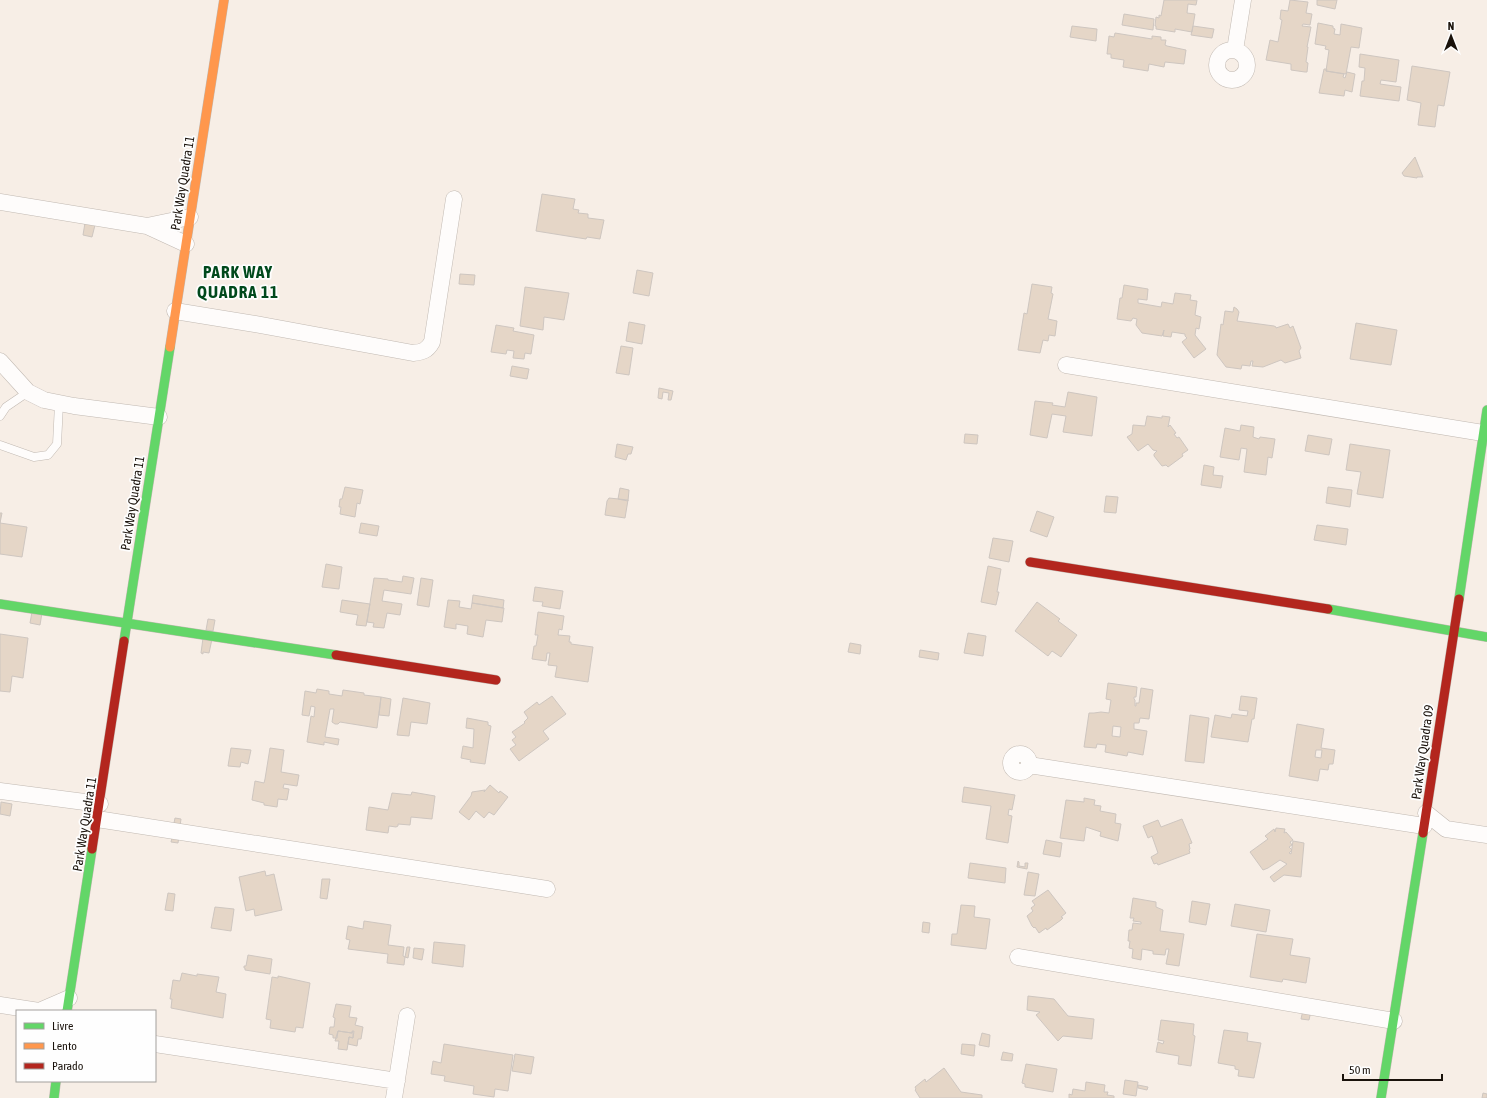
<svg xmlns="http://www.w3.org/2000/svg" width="1487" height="1098" font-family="'Asap Condensed',sans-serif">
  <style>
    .building { fill: #e5d6c7; stroke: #cec6c0; fill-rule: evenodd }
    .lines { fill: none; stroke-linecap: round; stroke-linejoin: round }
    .lane-casing { stroke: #c1b9b2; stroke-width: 9 }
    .street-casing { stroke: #c1b9b2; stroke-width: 17 }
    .fast-casing { stroke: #c1b9b2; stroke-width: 10 }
    .slow-casing { stroke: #c1b9b2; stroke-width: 10 }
    .jam-casing { stroke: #c1b9b2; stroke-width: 10 }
    .lane { stroke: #fefcfb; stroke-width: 8 }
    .street { stroke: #fefcfb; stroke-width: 16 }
    .fast { stroke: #63d668; stroke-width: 9 }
    .slow { stroke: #ff974d; stroke-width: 9 }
    .jam { stroke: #b3261e; stroke-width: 9 }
    .labels { text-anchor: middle; stroke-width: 3.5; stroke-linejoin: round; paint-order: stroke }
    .street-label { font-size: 13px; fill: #1a120b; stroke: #fefefe }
    .district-label { font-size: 17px; font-weight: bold; letter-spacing: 1px; fill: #00491c; stroke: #fefefe }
  </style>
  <rect width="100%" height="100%" fill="#f7eee6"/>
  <path class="building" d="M1164,0H1197L1196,5L1188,4L1187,13L1195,14L1192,32L1175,29V32L1156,29V26H1155L1156,17L1159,18V15L1161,16Z
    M1290,0L1308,2L1306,13L1312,14L1310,25L1303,24L1302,26L1311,27L1307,47H1308L1306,62L1308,63L1307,72H1305L1291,70V64L1266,60L1270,40L1278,42L1282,20L1280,19L1281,10L1288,11Z
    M1317,0H1337L1335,9L1317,5Z
    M1124,14L1154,19L1153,30L1122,25Z
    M1318,23L1333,26V28L1335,29L1334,34L1340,35L1341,24L1362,28L1359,48L1351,47L1346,74L1326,71L1329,50L1325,49L1326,46L1315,44Z
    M1072,26L1097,29L1096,41L1070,37Z
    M1193,26L1214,29L1212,38L1191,35Z
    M1115,33L1152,39V36L1161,37V40H1166L1165,45L1167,46L1186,50L1184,64L1165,62L1164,67L1149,64L1148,71L1123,67L1124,60L1111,58V54H1107L1109,36L1114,37Z
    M1360,54L1399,60L1396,82L1381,80L1380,84L1401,87L1399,101L1360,96L1362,81H1364L1365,68L1359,67Z
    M1412,66L1450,72L1444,106L1438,105L1435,127L1418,125L1421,103L1407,100Z
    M1324,69H1327L1326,71L1344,74L1343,77L1345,78L1347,72L1355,74L1352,92L1345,90L1344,96L1319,93Z
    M1415,157L1423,177H1417V178L1404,176L1402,173Z
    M542,194L575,199L573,209L579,210L578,213L588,214V218L604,220L600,239L587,237L586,239L536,231Z
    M85,223L95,225L92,237L83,235Z
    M637,270L653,273L649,296L633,293Z
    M460,274L475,275L474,285L459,284Z
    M1032,284L1052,287L1051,293L1053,294L1048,319L1057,321L1055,336L1049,335L1048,341L1043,340L1040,353L1018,350L1024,313L1027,314Z
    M1124,285L1148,289L1147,300L1138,299V303L1161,307L1162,302L1173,304L1175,293L1191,295L1190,300L1197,301L1195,315L1201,317L1199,329L1196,328L1195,335L1206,349L1194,358L1182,342L1187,338L1185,336V334L1172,332L1171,337L1163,336L1164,330L1162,336L1142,333L1136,325L1137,319L1133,318L1131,321L1117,319L1120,298H1122Z
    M525,287L569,293L564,320L544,317L543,330L520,326Z
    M1234,307L1237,309L1239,312L1237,321L1274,326L1276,327V328L1288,324L1290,328L1293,326L1301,348L1299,351L1301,358L1285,363L1281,360L1263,367L1252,366L1253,361H1251L1250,366L1242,365L1241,369L1226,367L1217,355L1221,324L1223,325L1225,311L1233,312Z
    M629,322L645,325L642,344L626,341Z
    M1356,323L1397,330L1391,365L1350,359Z
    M496,325L514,328L513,331L534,335L531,354L525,353L524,359L513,358L514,351L507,350L506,354L491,352Z
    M621,346L633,348L629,375L616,373Z
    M512,366L529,369L527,379L510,376Z
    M659,388L673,391L671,400H668L669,393L663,392L662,399L658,398Z
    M1068,392L1097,397L1092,436L1063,432L1066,416L1052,414L1047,438L1030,435L1035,401L1053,403L1052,405L1065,407Z
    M1147,416L1162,418V416L1170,417L1168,427L1170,425L1176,433L1174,434L1177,438L1179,437L1188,450L1182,454L1183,456L1168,467L1166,465L1162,466L1154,456V454L1157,451L1153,450L1148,444L1138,451L1127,437L1132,434L1133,425L1145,426Z
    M1241,425L1254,427L1253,437L1259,439L1260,437L1275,439L1272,458L1268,457L1266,475L1244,472L1247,449L1241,448L1239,460L1220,457L1225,428L1240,431Z
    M965,434L978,435L977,444L964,443Z
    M1308,435L1332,439L1329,455L1305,451Z
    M617,444L633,447L631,454H628L626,460L615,457Z
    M1350,444L1390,450L1383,498L1357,494L1361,472L1346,470Z
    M1204,465L1214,467L1213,475L1223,476L1221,488L1201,485Z
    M345,487L363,490L360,504L357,503L355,517L340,514L341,507H339L340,499H342Z
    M1328,487L1352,490L1350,507L1326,503Z
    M620,488L629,490L628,501L618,499Z
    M1106,496L1118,497L1116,513L1104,512Z
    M609,498L628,500L625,518L605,515L607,501Z
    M1037,511L1054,517L1047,537L1030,531Z
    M0,513H2L0,523L27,527L22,557L0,554Z
    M361,523L379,526L377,536L359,533Z
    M1317,525L1348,529L1346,545L1314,540Z
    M993,538L1013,541L1009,562L989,558Z
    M326,564L342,567L339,589L322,587Z
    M988,566L1001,569L997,592H999L996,605L981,602Z
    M403,576L414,578L411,594L384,590L382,601L402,604L400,615L387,613L384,628L373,627L374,623L367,622L374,578L388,579V580L402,582Z
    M421,578L433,580L429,607L417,605Z
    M535,587L563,591L560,609L542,606L543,602L533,601Z
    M473,595L504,600L503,608L472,603Z
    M342,600L370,604L366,626L356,625L358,615L340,612Z
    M448,600L460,601L459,607L471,609L472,603L504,608L502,622L486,620L483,637L467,634L468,626L456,624V629L444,627Z
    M1037,602L1060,619L1058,621L1077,635L1061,657L1052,651L1048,656L1015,631Z
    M32,612L42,613L40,625L30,623Z
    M538,612L564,616L562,630L559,629L558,635L570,636L569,642H571V644L593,647L588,682L555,677L557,666L548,665L550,653H547L546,661L532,659L534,646H536L538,635H535Z
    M208,619L215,620L213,631L206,630Z
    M968,633L986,636L983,656L964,653Z
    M0,634L28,638L23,678L12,676L10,692L0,691Z
    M203,638L212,639L209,653L203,652V654L201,653Z
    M850,643L861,645L860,654L848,652Z
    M920,650L939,653L938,660L919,657Z
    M1108,683L1137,687L1136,697H1134V699L1135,700V706H1136V703H1139L1141,688L1153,690L1149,719L1140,718L1139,723H1134V729L1147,731L1143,755L1128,752L1127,756L1105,752L1106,745L1097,744L1096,748L1084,747L1089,713H1094L1101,712L1109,713L1111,700L1106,699ZM1113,726L1121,727L1120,737L1112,736Z
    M317,689L329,691V694L342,696L343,690L364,693V695L381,697L377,728L340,722L338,724H335L332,722L334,709H330L325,737L339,739L338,745L324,742V745L307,742L311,716L314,717L315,707L311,706L309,716L302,715L305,691L316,693Z
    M552,696L566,714L543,731L549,739L519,761L510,749L516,745L512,740L516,737L512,732L525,723L524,722L528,718L524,712L537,702L539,705Z
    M1241,696L1257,698L1254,719H1252L1248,742L1211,737L1215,715L1231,718L1232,714L1247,716L1248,711L1239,710Z
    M381,697L391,699L389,716L379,715Z
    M403,698L430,703L427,724L411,722L409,736L397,735Z
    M1190,715L1209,718L1204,763L1185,761Z
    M467,718L488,722V725L491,726L485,764L470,762L471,760L461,758L463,746L473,748L474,729L466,728Z
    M1297,724L1324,729L1321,748L1335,750L1333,764H1329L1328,770L1320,769L1318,781L1289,776ZM1316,750H1322L1321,758L1315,757Z
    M231,748L251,750L248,764L241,762L240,767L228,766Z
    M270,748L284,750L281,772L299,775L297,786L284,784L283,788L289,789L287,800L278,799L277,807L264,805V803L252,800L255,781L264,783L265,779Z
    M490,785L499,793L500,791L508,797L494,815L489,812L484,818L476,811L469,820L459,812L471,796L472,792L485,790L484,792Z
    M964,787L1015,795L1012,810L1009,809L1008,815L1012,816L1008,843L986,839L991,806L962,802Z
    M412,792L435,796L432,819L411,817L410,825L398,824V826L396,827L389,826L388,833L366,830L369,807L388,810L392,793L411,795Z
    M1084,798L1095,800L1094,805L1101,806L1100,811L1116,814L1115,823L1121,824L1118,841L1100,836L1101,832L1086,827L1084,841L1060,838L1066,800L1084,802Z
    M1,802L12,804L10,816L0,814Z
    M175,818L181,819L180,826L174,823Z
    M1182,819L1192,843L1189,844L1190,849L1189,850L1190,853L1158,865L1157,863L1154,864L1151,857L1158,853L1152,836L1148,838L1143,826L1158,820L1161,827Z
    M1276,828L1285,829L1284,833L1286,832L1293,840L1290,842L1292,845L1289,847L1292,850L1289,853L1291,854L1293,841L1304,843L1301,877L1284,875L1274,882L1270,877L1287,864L1280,860L1268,868L1263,870L1250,852L1268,839L1265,836L1274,829L1275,832Z
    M179,836L178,843L171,842L172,838Z
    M1046,840L1062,843L1060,857L1043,854Z
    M1018,861L1019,862V866L1025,867V863H1028L1027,869L1017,867Z
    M970,863L1006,868L1005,883L968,878Z
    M265,871L266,876L274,874L282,910L255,916L254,909L246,911L239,877Z
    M1028,872L1039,874L1035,896L1024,895Z
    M322,879H330L327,899L320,898Z
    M1048,890L1066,913L1061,917L1063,918L1061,920L1047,930L1046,928L1039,933L1035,927L1034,928L1032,926L1027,916L1033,911L1031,908L1035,905L1032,901Z
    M168,893L175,894L173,911L165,910Z
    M1133,898L1156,902V907L1163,910L1160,931L1184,934L1179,966L1166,964L1169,949H1166L1165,955L1153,954V951L1142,949L1141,960L1132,958L1133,949L1129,948L1130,941H1128L1129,930H1132L1133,923L1141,924V922L1133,921L1134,918H1130Z
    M1192,901L1210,904L1206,925L1189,922Z
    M1235,904L1270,910L1266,932L1231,926Z
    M961,905L975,906L974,917L990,919L986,949L951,945L952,934H957Z
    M215,907L234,909L231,931L211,928Z
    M364,921L391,925L388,945L404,947L403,956L405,957L404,965L387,963L388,954L348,949L350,940L346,939L348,926L363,929Z
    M923,922L930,923L929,933L922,932Z
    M1257,934L1293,939L1290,955L1310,958L1306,983L1283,979L1282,982L1250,977Z
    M434,942L465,945L463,967L432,963Z
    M407,947H410L408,958L405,957Z
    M414,948L424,949L422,960L413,958Z
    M248,955L272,959L270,974L245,970V968H244V966H246Z
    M182,973L197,976V974L219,977L216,992L226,994L223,1018L171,1008L172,999H170L173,980L180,981Z
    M278,976L310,983L303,1028L296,1027L295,1032L270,1028L271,1020L266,1019L272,977L278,978Z
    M1028,996L1054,999L1068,1016L1094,1019L1092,1039L1063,1036L1058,1041L1036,1015L1040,1012L1027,1010Z
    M336,1004L351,1006L349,1017L357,1018L355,1025L363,1027L361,1039H358L357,1046L348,1044L349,1037L353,1038L354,1031H352V1033L338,1031L337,1038H333V1035L329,1034L330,1027H334L335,1018L333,1017Z
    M1303,1010L1311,1011L1309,1020L1301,1019Z
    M1161,1020L1194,1024L1193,1035L1195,1036L1191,1066L1178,1064L1179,1056L1156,1052L1158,1042L1163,1044L1164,1041L1158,1040Z
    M1224,1030L1248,1033L1247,1041L1261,1043L1254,1078L1238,1076L1239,1070L1235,1069V1066L1218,1063Z
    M338,1031L352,1033L353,1031V1038L349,1037L347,1050L338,1049L339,1041H335Z
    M982,1033L990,1035L989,1047L979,1045Z
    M444,1044L513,1055L508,1091L495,1089L494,1097L473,1094L474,1086L444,1081L445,1076L431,1074L433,1061L441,1063Z
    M962,1044L975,1045L974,1056L961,1054Z
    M1003,1052L1013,1054L1012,1061L1001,1060Z
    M515,1054L534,1057L531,1074L512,1071Z
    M1026,1064L1057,1069L1053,1092L1025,1087V1084L1022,1083Z
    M944,1068L961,1092L982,1095V1098H920L915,1090L916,1089L915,1087L925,1079L926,1082Z
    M1125,1080L1138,1082L1136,1096L1123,1094Z
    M1086,1082L1105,1085L1104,1092H1108L1107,1095L1114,1096V1098H1069V1094L1072,1095L1073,1089L1085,1091Z
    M1138,1085L1148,1087L1147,1090L1138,1088Z
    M1483,1093L1487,1094V1098H1482Z"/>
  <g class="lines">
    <defs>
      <path id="lane" d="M0,416L6,407L28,392
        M0,445L34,457L48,455L57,444L59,404"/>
      <path id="street" d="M1217 65a15 15 0 1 1 30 0a15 15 0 1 1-30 0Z
        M1235,50L1243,0
        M0,202L147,226L186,244
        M147,226L190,217
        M175,311L255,324L413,353C422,352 427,351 432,342L454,199
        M0,361L28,392L44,400L74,406L159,417
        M1066,365L1483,433
        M1011 763a9 9 0 1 1 18 0a9 9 0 1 1-18 0Z
        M1029,765L1424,826
        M0,791L100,804
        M1426,813L1446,829L1487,835
        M97,819L547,889
        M1018,957L1394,1021
        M0,1005L39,1011
        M39,1011L69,998
        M155,1044L397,1081
        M394,1098L407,1016"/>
      <path id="fast" d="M1459,599L1487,410
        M0,604L336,655
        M1328,609L1487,637
        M124,641L170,347
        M67,1011L92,849
        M54,1098L56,1081
        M1381,1098L1423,833"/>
      <path id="slow" d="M170,347L224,0"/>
      <path id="jam" d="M1030,562L1328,609
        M336,655L496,680
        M1423,833L1459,599
        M92,849L124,641"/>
    </defs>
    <use href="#lane" class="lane-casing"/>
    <use href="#street" class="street-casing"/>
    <use href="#fast" class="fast-casing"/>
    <use href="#slow" class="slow-casing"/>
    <use href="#jam" class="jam-casing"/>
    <use href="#lane" class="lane"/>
    <use href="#street" class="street"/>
    <use href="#fast" class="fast"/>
    <use href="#slow" class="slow"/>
    <use href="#jam" class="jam"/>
  </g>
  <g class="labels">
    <g class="street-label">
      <text transform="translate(182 183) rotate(-81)" y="5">Park Way Quadra 11</text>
      <text transform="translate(132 503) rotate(-81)" y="5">Park Way Quadra 11</text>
      <text transform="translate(1422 752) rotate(-82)" y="5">Park Way Quadra 09</text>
      <text transform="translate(84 824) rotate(-81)" y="5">Park Way Quadra 11</text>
    </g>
    <g class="district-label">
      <text x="238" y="278">PARK WAY<tspan x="238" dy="20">QUADRA 11</tspan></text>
    </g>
  </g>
  <rect x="16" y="1010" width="140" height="72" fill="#fefefe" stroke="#a3a09d"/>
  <rect x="24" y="1023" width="20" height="6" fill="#63d668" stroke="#a3a09d"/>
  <text x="52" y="1030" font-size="12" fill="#1a120b">Livre</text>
  <rect x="24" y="1043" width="20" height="6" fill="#ff974d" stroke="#a3a09d"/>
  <text x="52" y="1050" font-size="12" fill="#1a120b">Lento</text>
  <rect x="24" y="1063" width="20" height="6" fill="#b3261e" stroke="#a3a09d"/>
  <text x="52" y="1070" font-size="12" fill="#1a120b">Parado</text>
  <g transform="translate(1451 36)" stroke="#fefefe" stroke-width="3" paint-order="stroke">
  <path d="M0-3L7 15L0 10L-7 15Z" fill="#1a120b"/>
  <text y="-6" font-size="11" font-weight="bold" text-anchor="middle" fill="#1a120b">N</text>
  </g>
  <path d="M1343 1074v6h99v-6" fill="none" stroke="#1a120b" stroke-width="2"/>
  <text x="1349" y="1074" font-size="12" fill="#1a120b" stroke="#fefefe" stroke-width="3" paint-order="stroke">50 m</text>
</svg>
